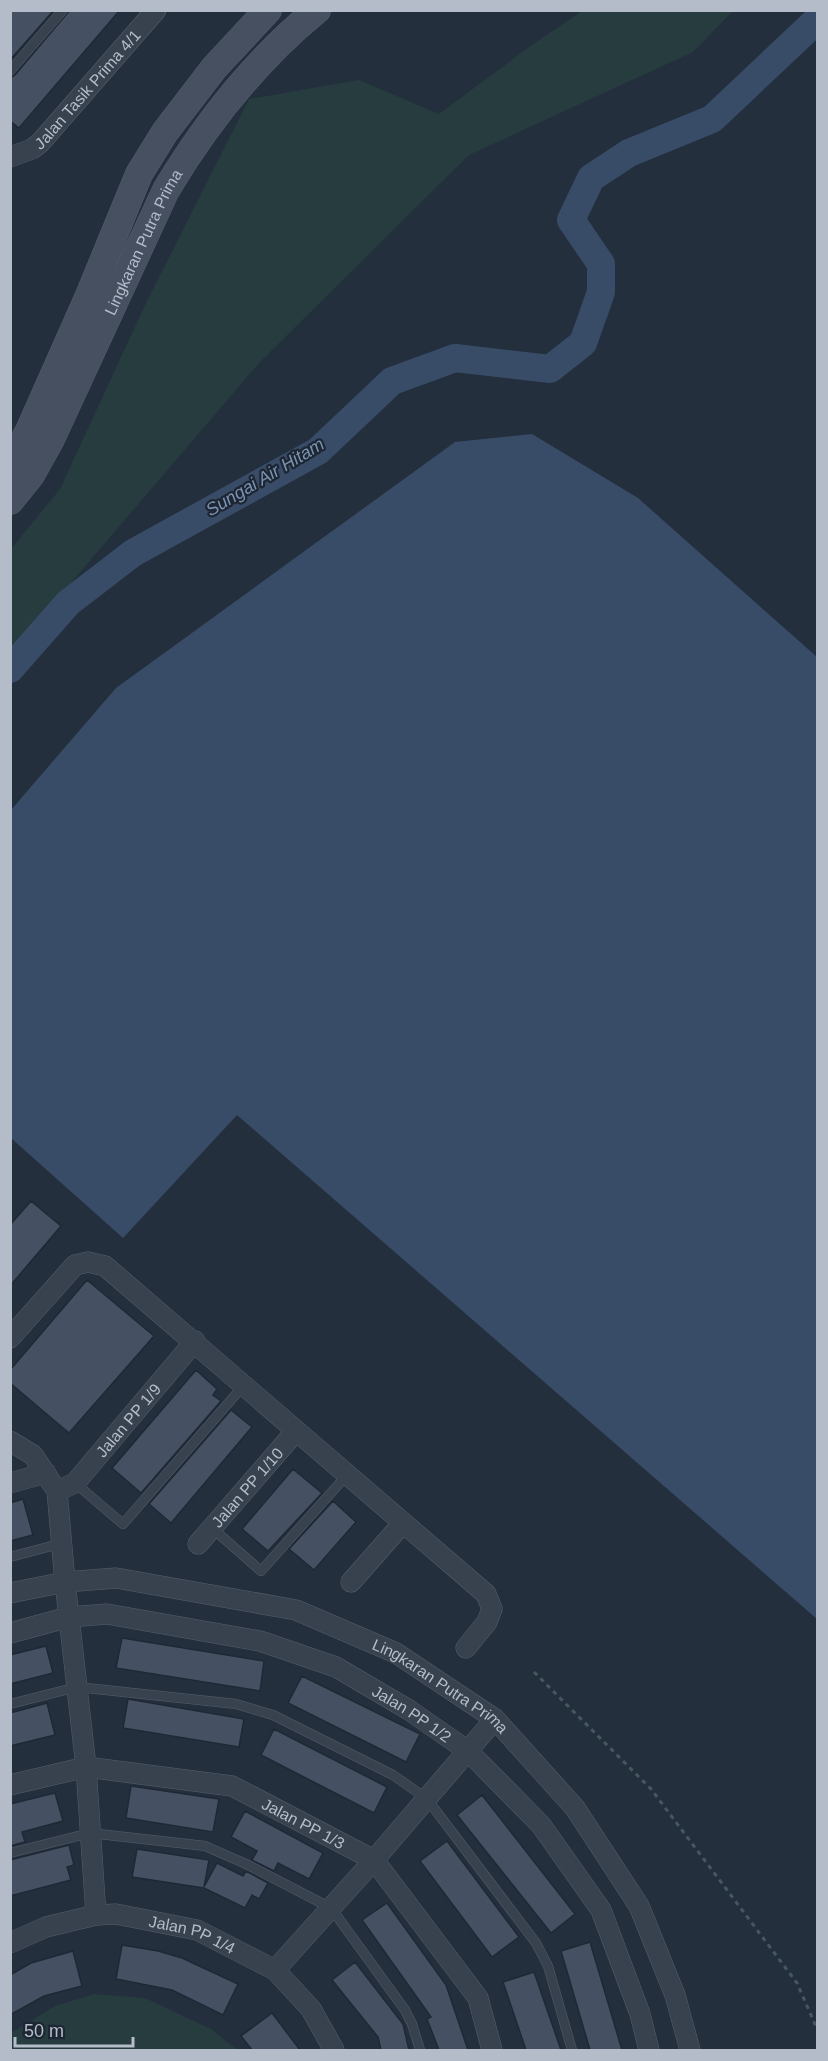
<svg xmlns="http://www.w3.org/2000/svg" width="828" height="2061" font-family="Arial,sans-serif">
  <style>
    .green { fill: #263c3f }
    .water { fill: #394c67 }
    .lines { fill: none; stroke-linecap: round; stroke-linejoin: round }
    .river { stroke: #394c67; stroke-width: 28 }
    .building { fill: #455162; stroke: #1f2835; stroke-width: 1.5 }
    .service-casing { stroke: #565f6c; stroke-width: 10 }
    .minor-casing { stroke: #565f6c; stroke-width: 21 }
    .secondary-casing { stroke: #565f6c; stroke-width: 28 }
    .path { stroke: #44595c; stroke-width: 3; stroke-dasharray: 4.5 4.5; stroke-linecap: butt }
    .service { stroke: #38414e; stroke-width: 9 }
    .minor { stroke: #38414e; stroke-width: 20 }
    .secondary { stroke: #465061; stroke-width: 27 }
    .labels { text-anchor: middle; stroke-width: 4.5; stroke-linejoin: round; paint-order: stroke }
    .street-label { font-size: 16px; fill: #b4bcc9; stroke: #1d2633 }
    .water-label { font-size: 18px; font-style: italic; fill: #7c92b1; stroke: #1d2633 }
  </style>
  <rect width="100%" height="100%" fill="#242f3e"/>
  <path class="green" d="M582,11H733L693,52L469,155L259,363L11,653V549L60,489L146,303L249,99L359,80L439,114L529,47Z
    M95,1994L145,1998L211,2029L237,2050H11V2033L55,2006Z"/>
  <path class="water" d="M532,434L638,498L817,657V1619L237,1115L123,1238L11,1138V810L116,688L455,442Z"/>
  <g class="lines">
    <path class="river" d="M10,669L68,603L133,553L318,451L392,381L455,358L550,369L583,343L601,292V264L571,220L591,178L629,153L712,119L818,19"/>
  </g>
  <path class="building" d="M10,10H54L10,60Z
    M70,10H120L19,128L10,121V78L15,75Z
    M31,1201L61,1226L10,1286V1225Z
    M87,1280L154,1336L69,1433L10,1383V1370Z
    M196,1370L217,1389L213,1395L221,1401L141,1493L112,1468Z
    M231,1410L252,1427L171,1523L149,1504Z
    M293,1469L322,1493L268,1551L242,1529Z
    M23,1499L33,1535L10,1541V1503Z
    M333,1501L356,1522L314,1570L289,1549Z
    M122,1638L264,1661L260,1691L116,1668Z
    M46,1646L53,1673L10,1684V1655Z
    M302,1676L420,1734L406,1762L288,1703Z
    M128,1699L244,1719L239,1747L123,1728Z
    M47,1703L55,1735L10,1746V1713Z
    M274,1729L387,1787L374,1813L261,1755Z
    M131,1786L219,1799L213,1832L126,1818Z
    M55,1793L63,1821L22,1832L25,1842L10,1846V1804Z
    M482,1795L575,1914L551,1933L457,1815Z
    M245,1811L323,1853L309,1879L278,1863L274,1871L252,1860L257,1851L231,1837Z
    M447,1841L519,1937L492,1957L420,1861Z
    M69,1845L74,1865L67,1867L71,1880L10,1896V1860Z
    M137,1849L209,1860L204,1887L217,1863L243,1876L246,1871L268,1883L259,1899L252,1895L245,1908L204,1888L132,1877Z
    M387,1903L446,1985L468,2050H439L427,2019L431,2017L362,1920Z
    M590,1942L622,2050H590L561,1951Z
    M122,1945L158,1951L182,1958L238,1984L223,2015L172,1990L116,1979Z
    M73,1951L82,1986L44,1996L10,2015V1975L31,1963Z
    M355,1962L403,2024L409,2050H381L378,2037L332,1980Z
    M534,1972L561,2050H526L503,1982Z
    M272,2013L300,2050H252L241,2036Z"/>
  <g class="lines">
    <defs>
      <path id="service" d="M10,71L63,10
        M75,1483L123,1524L244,1385
        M212,1528L261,1571L347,1475
        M10,1557L63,1543
        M10,1704L77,1687L236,1704L273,1715L393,1775L427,1799L536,1943L548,1966L572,2050
        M10,1853L90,1833L205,1846L246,1864L331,1908L405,2010L412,2024L420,2050"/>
      <g id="minor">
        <path id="s1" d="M10,157L32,149L40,143L156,10"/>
        <path d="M10,1338L75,1265L88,1262L105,1266L486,1594L492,1609L487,1622L466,1648"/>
        <path d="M10,1441L33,1455L57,1491L65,1582L86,1767L96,1915"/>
        <path d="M10,1483L46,1473"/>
        <path id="s2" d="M57,1491L75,1483L195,1341"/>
        <path id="s3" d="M198,1544L296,1431"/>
        <path d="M351,1582L402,1524"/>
        <path id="s4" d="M10,1593L65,1582L116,1578L296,1610L396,1653L495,1719L575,1808L639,1906L675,1995L690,2050"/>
        <path id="s5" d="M10,1633L69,1617L107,1614L260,1641L336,1667L409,1710L468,1751L541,1825L601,1910L640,2014L649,2050"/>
        <path id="s6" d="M10,1785L86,1767L232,1786L374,1860L478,1998L492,2050"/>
        <path id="s7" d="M10,1943L46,1927L96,1915L116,1914L197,1930L275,1970L311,2009L334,2050"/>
        <path d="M275,1970L374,1860L495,1719"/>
      </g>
      <g id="secondary">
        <path d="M10,464L29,431L88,298L139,174L165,132L214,68L268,10"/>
        <path id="s8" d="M10,501L31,475L51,439L166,190C206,123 256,60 317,10"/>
      </g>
    </defs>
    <use href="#service" class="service-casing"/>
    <use href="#minor" class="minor-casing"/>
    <use href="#secondary" class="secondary-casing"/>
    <path class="path" d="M534,1672L651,1789L797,1983L818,2031"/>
    <use href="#service" class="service"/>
    <use href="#minor" class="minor"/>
    <use href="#secondary" class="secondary"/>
  </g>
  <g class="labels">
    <g class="street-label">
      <text dy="6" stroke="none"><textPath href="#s1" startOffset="105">Jalan Tasik Prima 4/1</textPath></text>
      <text dy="6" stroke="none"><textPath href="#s8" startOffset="292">Lingkaran Putra Prima</textPath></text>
      <text dy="6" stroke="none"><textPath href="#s2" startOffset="102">Jalan PP 1/9</textPath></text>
      <text dy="6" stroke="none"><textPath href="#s3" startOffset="75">Jalan PP 1/10</textPath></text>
      <text dy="6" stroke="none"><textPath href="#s4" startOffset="454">Lingkaran Putra Prima</textPath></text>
      <text dy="6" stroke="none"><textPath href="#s5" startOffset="424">Jalan PP 1/2</textPath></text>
      <text dy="6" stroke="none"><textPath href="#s6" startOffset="306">Jalan PP 1/3</textPath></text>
      <text dy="6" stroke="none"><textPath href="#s7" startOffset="190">Jalan PP 1/4</textPath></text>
    </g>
    <g class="water-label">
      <text transform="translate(265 477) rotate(-31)" y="6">Sungai Air Hitam</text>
    </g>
  </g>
  <rect width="828" height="2061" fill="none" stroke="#b4bcc9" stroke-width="24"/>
  <path d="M15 2037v9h118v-9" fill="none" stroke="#b4bcc9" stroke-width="3"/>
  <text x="24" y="2037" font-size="18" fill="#b4bcc9" stroke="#1d2633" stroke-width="4.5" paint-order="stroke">50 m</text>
</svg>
